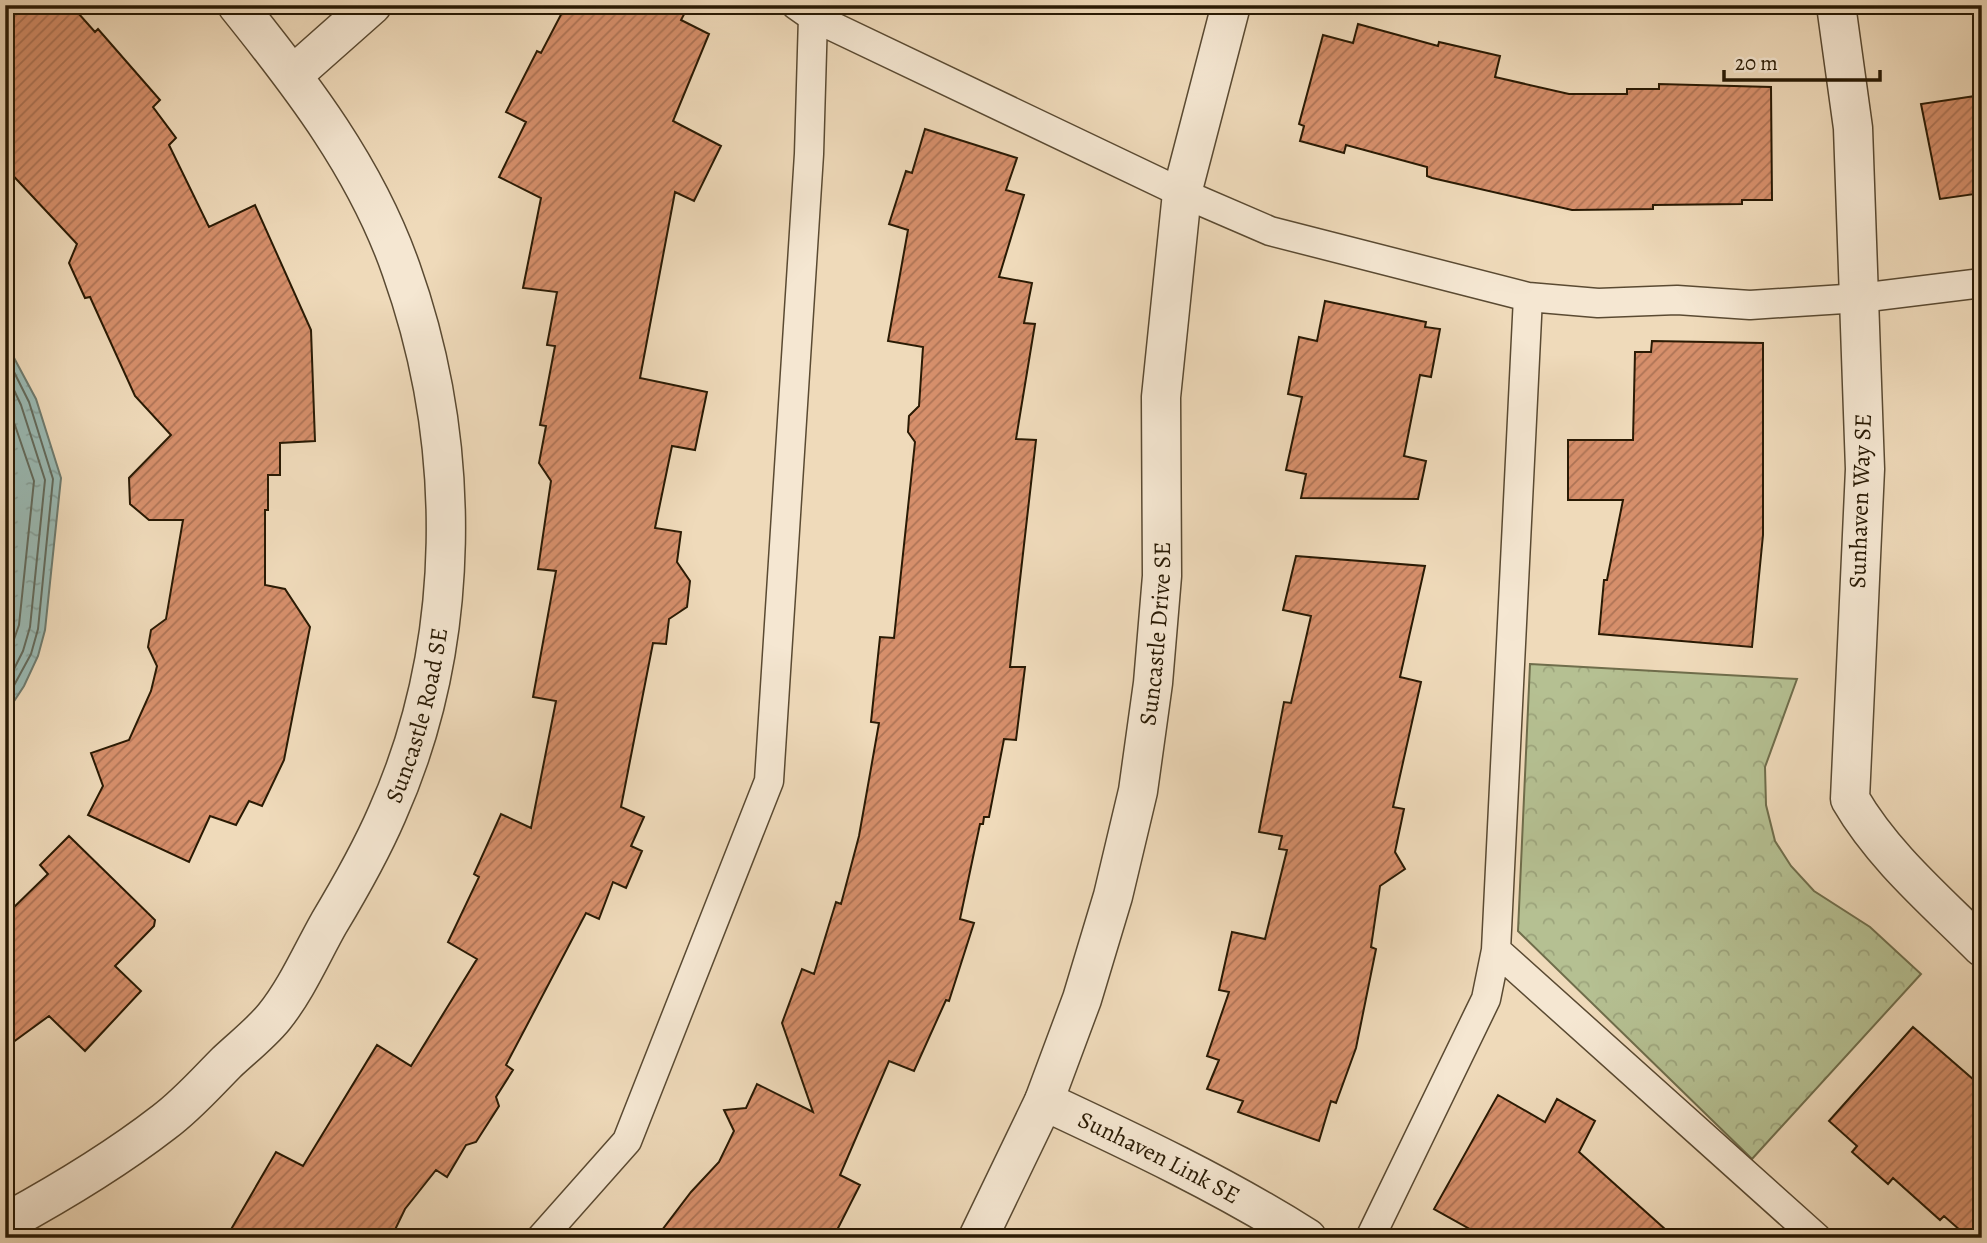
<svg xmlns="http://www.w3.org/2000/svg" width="1987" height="1243" font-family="Alegreya,serif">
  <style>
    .park { fill: url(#park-crowns); stroke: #6f6d4b; stroke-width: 2 }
    .water { fill: url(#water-ripples); stroke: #6d7a6e; stroke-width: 2 }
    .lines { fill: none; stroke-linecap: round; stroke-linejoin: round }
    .shore { stroke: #626a5c; stroke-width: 2 }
    .building { fill: url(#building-hatch); stroke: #291a04; stroke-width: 2 }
    .service-casing { stroke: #5a4a32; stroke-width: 31 }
    .minor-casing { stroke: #5a4a32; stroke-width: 41 }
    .service { stroke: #f5e7d2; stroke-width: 28 }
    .minor { stroke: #f5e7d2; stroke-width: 38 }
    .labels { text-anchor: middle; stroke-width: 7; stroke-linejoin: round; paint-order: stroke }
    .street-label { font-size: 24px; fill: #291a04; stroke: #f5e7d2 }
  </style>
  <defs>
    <pattern id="park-crowns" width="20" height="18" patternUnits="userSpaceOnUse" patternTransform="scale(1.75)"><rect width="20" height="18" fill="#b5c092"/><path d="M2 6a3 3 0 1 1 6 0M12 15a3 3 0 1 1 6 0" fill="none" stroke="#9ca47c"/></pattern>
    <pattern id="water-ripples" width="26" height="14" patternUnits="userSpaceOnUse" patternTransform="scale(1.75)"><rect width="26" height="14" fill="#9abab4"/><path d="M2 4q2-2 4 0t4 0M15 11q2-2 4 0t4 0" fill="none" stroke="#859f99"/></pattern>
    <pattern id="building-hatch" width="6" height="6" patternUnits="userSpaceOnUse" patternTransform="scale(1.75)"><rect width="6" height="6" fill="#d68f6b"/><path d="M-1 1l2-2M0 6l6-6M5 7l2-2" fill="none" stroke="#ae7456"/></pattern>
  </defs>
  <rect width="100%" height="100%" fill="#efdaba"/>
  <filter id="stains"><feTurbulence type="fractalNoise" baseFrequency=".00286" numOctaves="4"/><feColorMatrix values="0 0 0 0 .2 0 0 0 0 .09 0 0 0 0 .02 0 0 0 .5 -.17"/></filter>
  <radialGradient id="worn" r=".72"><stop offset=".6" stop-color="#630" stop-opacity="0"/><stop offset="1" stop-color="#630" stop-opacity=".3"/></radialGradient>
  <path class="park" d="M1530,664L1797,679L1765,767L1766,805L1775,841L1791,866L1814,891L1870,927L1921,974L1752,1159L1518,931Z"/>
  <path class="water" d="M5,341L36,399L61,478L45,630L38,656L24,686L5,715Z"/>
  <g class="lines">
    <path class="shore" d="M5,354L29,402L53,479L38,629L31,654L5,702
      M5,371L21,405L45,480L30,627L23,651L5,687
      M5,396L34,481L19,625L5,665"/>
  </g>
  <path class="building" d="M5,5H71L95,32L98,29L160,100L153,107L176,138L169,145L209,227L255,205L311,330L315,441L280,443V475H268V510H265V585L285,589L310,627L284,760L262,806L249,801L236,825L210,816L189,862L88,815L103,786L91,753L129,740L151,691L157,666L148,647L151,630L166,619L183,520H149L130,504L129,478L171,435L135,396L90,297L85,298L69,263L77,244L5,167Z
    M566,5H689L681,20L709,34L673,121L721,146L694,201L675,192L640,378L707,392L695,450L672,446L655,528L681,532L677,562L690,581L687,607L669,619L666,644L653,643L621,807L644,817L631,846L642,851L626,888L613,882L599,919L586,913L506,1065L513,1070L496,1097L499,1106L476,1142L466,1145L447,1177L436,1170L405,1209L391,1238H226L276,1152L303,1166L377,1045L411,1066L477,959L448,942L479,877L474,874L501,814L531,828L556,701L533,697L556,571L538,569L551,481L539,463L546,426L540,425L555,346L547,345L557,292L523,288L541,198L499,177L526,122L506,112L537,51L541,53Z
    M1358,24L1438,46L1439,42L1500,56L1495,77L1569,94H1627V89H1659V84L1771,87L1772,200H1742V204L1653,205V209L1572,210L1432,178L1427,176V167L1346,145L1344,153L1300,141L1304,126L1299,124L1323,35L1353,43Z
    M1982,95V193L1940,199L1921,104Z
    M925,129L1017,158L1006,190L1024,195L999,277L1032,283L1024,323L1035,324L1016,439L1036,440L1010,667H1025L1016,740L1004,739L989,817H984L983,824H980L960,919L974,923L949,1001L946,1000L914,1071L889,1061L840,1175L860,1185L833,1238H656L691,1192L719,1162L734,1131L724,1110L746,1108L757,1084L813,1112L782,1023L802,969L814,974L836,902L841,904L859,836L879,723L871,722L880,637L894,638L915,442L908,432L909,416L919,406L923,347L888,341L908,230L889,224L906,171L912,173Z
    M1325,301L1426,322L1425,327L1440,329L1431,377L1420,375L1404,456L1426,461L1418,499L1301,498L1306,474L1286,470L1302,397L1288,394L1299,337L1317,341Z
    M1652,341L1763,343V535L1752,647L1599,634L1604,580H1607L1623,500H1568V440H1633L1635,352H1651Z
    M1296,556L1425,566L1400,677L1421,682L1393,807L1404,809L1395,852L1405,869L1380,886L1371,947L1376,949L1356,1048L1336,1103L1331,1101L1319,1141L1238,1112L1243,1101L1207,1089L1219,1060L1207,1056L1229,992L1219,990L1232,932L1265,939L1287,850L1279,849L1282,836L1259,832L1284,702L1291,703L1311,616L1283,610Z
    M69,836L155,920L154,926L115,966L141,991L85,1051L49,1016L5,1048V916L48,874L40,865Z
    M1913,1027L1982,1087V1238H1969L1944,1216L1940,1220L1893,1178L1888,1184L1852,1152L1857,1146L1829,1121Z
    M1498,1095L1545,1122L1557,1099L1595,1121L1579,1152L1675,1238H1486L1434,1209Z"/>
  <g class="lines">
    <defs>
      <path id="service" d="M796,5L813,17L1182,193L1270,231L1528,297
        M1496,950L1817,1238
        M541,1238L627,1141L769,781L809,154L813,17
        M1370,1238L1486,999L1496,950L1528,297L1598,303L1677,300L1750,305L1860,298L1982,283"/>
      <g id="minor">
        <path d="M1836,5L1853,128L1865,469L1850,799C1883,856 1935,900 1982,947"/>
        <path d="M293,75L372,5"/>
        <path id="s1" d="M1044,1101C1134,1143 1223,1185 1307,1238"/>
        <path id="s2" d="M5,1223C60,1193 115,1160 164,1122C187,1105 207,1082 227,1062C243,1047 261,1033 274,1017C296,990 312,953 329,923C350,888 371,851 387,814C463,644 463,443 401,269C366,169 303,87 237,5"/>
        <path id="s3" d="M978,1238L1044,1101L1082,999L1113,896L1138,791L1153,683L1162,576L1161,397L1182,193L1231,5"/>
      </g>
    </defs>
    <use href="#service" class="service-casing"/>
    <use href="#minor" class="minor-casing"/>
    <use href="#service" class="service"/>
    <use href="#minor" class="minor"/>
  </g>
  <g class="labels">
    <g class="street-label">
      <text transform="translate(1860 501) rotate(-88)" y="8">Sunhaven Way SE</text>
      <text dy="8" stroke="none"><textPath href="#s3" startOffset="635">Suncastle Drive SE</textPath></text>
      <text dy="8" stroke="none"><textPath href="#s2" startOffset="677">Suncastle Road SE</textPath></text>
      <text dy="8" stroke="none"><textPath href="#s1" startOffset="128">Sunhaven Link SE</textPath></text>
    </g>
  </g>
  <rect width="1987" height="1243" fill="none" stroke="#efdaba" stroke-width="28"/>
  <rect x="7" y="7" width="1973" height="1229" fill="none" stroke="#291a04" stroke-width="3.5"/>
  <rect x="14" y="14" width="1959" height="1215" fill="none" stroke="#291a04" stroke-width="2"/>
  <path d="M1724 70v10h156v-10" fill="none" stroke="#291a04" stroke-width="3.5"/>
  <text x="1735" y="70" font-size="21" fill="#291a04" stroke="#f5e7d2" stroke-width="5" paint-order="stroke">20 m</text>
  <rect width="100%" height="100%" filter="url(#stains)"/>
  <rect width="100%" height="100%" fill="url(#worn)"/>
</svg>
